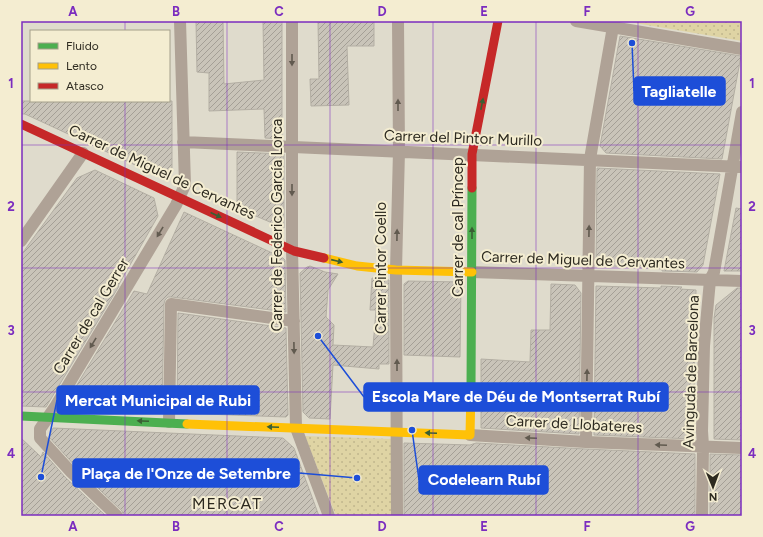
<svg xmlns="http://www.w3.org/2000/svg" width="763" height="537" font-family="Figtree,sans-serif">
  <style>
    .grass { fill: url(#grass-dots) }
    .building { fill: url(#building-hatch); stroke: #b3aea3 }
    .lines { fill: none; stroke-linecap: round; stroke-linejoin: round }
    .street { stroke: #afa296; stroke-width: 12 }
    .fast { stroke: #4caf50; stroke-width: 9 }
    .slow { stroke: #ffc107; stroke-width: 9 }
    .jam { stroke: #c62828; stroke-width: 9 }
    .oneway { fill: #615a4f }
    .oneway2 { fill: #395f33 }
    .grid { fill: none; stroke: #7b2cbf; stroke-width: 1; stroke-opacity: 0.55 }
    .labels { text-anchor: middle; stroke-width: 4; stroke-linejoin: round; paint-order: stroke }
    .street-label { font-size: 15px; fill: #2d2a20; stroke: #f4edd1 }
    .neighbourhood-label { font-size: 16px; letter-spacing: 1px; fill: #2d2a20; stroke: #f4edd1 }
    .leader { fill: none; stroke: #1d4ed8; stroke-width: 1.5 }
    .callout-dot { fill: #1d4ed8; stroke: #f4edd1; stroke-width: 1.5 }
    .callout { fill: #1d4ed8; stroke: #1d4ed8; stroke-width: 1.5 }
    .callout-label { font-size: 16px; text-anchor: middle; font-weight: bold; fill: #fff }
    .neatline { fill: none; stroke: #7b2cbf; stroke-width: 1.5 }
    .grid-label { font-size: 13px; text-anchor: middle; font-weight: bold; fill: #7b2cbf }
  </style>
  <defs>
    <pattern id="grass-dots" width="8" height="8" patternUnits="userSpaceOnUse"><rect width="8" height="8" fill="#dfd4a4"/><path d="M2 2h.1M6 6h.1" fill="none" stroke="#c0b68d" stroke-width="1.8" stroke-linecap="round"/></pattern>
    <pattern id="building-hatch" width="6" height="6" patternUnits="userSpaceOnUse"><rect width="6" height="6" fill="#c9c4b9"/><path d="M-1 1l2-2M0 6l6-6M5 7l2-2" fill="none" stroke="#a49f96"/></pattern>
  </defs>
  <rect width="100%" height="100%" fill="#dfdbcc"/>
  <path class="grass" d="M623,21H742V41Z
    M305,436L392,439V516H336Z"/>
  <path class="building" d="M196,21H223L224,84L264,80L263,21H282V139L265,138L264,109L209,111V73L197,72Z
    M318,21H374V46H347L349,105L311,106L310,79H319Z
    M620,36L741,56L722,159L606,153L600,146Z
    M21,101H172V168L159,176L25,114H21Z
    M237,152L284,154V228L237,208Z
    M597,168L720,174L703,265L697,272L662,271V269L596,265Z
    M95,170L154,198L158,216L118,286H119L46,407L21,406V255L77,178Z
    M736,208L742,209V271H724Z
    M184,212L283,258L285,260L286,312L172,297H168L165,300L164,304L162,412L78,408L72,393L134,291L147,294Z
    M310,266L325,272L338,274L328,290L326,317L334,325L333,345L373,347L376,310H370L372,278L389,280V364H379V369L333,365L330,419L309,418L303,412L300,273L307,267Z
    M408,281L461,282L460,357L404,355V284Z
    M551,284L575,285L581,293L579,434L481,428V359L530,362L531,330H550Z
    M596,286L661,288V286L682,287L680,289L696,290L693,439L594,435Z
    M737,288H742V440L714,439V318L716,305Z
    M178,313L286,328L288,415L286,417L177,413Z
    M53,428L283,438L294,448L319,516H124L122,511L76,467L49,437Z
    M21,438L41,457L43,452L65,477L106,516H21Z
    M404,443L470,445L476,443L586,449L695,454V516H404Z
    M710,454L742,455V516H710Z"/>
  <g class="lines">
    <path class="street" d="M292,21V250L296,428L329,516
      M576,21L742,49
      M183,142L742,167
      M21,241L83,153
      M472,272L742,281
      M169,422L171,304L294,321
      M470,435L586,442L742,448
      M586,442L590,159L614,21
      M117,516L71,472L40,438V429L55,407L176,205L185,185L180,21
      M397,516L396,270L399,151L398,21
      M702,516L703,446L702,431L704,346L710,280L714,272L742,112"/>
    <path class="fast" d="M471,390L472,188
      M21,416L187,424"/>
    <path class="slow" d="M324,258L357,266L396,270L472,272
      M187,424L470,435L471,390"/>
    <path class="jam" d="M21,124L294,251L324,258
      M472,188V154L498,21"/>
  </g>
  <defs><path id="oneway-solid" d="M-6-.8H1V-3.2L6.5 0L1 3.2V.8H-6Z"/></defs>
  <g class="oneway">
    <use href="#oneway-solid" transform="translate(292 60) rotate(90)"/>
    <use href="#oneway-solid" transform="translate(398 105) rotate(-90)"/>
    <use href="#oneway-solid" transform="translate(292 190) rotate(90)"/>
    <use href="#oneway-solid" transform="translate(589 231) rotate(-89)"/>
    <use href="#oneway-solid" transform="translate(160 232) rotate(121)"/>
    <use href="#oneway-solid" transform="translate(397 235) rotate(-89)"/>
    <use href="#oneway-solid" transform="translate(93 343) rotate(121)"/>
    <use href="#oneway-solid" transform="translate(294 348) rotate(89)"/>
    <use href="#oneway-solid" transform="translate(397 365) rotate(-90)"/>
    <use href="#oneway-solid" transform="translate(587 375) rotate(-89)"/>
    <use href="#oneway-solid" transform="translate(531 438) rotate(-177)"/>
    <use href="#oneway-solid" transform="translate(661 445) rotate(-178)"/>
  </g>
  <g class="oneway2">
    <use href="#oneway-solid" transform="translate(482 104) rotate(-79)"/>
    <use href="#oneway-solid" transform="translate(216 215) rotate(25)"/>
    <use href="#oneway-solid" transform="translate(472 233) rotate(-90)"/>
    <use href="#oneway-solid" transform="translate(337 261) rotate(13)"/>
    <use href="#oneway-solid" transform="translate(143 421) rotate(-177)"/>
    <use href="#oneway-solid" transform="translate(273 427) rotate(-178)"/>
    <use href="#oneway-solid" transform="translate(431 433) rotate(-178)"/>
  </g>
  <path class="grid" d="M125,21V31M227,21V516M330,21V516M433,21V516M536,21V516M638,21V516M125,101V516M21,145H742M21,268H742M21,392H742"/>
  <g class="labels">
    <g class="street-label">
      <text transform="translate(463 138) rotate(2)" y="5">Carrer del Pintor Murillo</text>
      <text transform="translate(162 172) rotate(25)" y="5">Carrer de Miguel de Cervantes</text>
      <text transform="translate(277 225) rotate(-90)" y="5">Carrer de Federico García Lorca</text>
      <text transform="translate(458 227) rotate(-90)" y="5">Carrer de cal Príncep</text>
      <text transform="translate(583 260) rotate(2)" y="5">Carrer de Miguel de Cervantes</text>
      <text transform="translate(381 268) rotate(-90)" y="5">Carrer Pintor Coello</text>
      <text transform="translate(91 316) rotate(-59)" y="5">Carrer de cal Gerrer</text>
      <text transform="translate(691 372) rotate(-88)" y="5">Avinguda de Barcelona</text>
      <text transform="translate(574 424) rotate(3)" y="5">Carrer de Llobateres</text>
    </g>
    <g class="neighbourhood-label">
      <text x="227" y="509">MERCAT</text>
    </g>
  </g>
  <path class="leader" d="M632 43L634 91M318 336L364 397M41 477L57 400M357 478L299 473M412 430L419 480"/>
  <g class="callout-dot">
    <circle cx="632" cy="43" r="4"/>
    <circle cx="318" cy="336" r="4"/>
    <circle cx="41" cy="477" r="4"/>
    <circle cx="357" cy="478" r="4"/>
    <circle cx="412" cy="430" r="4"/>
  </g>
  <g class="callout">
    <rect x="634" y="77" width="91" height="28" rx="4"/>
    <rect x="364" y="383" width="304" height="28" rx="4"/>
    <rect x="57" y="386" width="202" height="28" rx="4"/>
    <rect x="73" y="459" width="226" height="28" rx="4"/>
    <rect x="419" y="466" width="129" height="28" rx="4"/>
  </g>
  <g class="callout-label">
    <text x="679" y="97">Tagliatelle</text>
    <text x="516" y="402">Escola Mare de Déu de Montserrat Rubí</text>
    <text x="158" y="406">Mercat Municipal de Rubi</text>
    <text x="186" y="479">Plaça de l'Onze de Setembre</text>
    <text x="484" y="485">Codelearn Rubí</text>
  </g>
  <rect width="763" height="537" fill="none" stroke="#f4edd1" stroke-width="44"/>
  <rect x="30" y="30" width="140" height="72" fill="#f4edd1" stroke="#a49f8a"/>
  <rect x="38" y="43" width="20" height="6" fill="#4caf50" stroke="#a49f8a"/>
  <text x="66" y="50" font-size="12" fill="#2d2a20">Fluido</text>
  <rect x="38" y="63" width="20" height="6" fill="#ffc107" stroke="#a49f8a"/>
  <text x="66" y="70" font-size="12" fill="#2d2a20">Lento</text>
  <rect x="38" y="83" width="20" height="6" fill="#c62828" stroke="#a49f8a"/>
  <text x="66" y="90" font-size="12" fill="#2d2a20">Atasco</text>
  <g transform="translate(713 487) rotate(179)" stroke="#f4edd1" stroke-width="3" paint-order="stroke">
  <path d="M0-3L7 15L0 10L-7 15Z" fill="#2d2a20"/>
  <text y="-6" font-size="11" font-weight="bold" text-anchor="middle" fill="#2d2a20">N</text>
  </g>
  <rect x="22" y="22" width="719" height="493" class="neatline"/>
  <g class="grid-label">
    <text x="73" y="16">A</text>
    <text x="176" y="16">B</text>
    <text x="279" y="16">C</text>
    <text x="382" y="16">D</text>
    <text x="484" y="16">E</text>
    <text x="587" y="16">F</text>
    <text x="690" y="16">G</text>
    <text x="11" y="88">1</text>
    <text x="752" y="88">1</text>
    <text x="11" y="211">2</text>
    <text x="752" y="211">2</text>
    <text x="11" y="335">3</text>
    <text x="752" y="335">3</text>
    <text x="11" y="458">4</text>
    <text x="752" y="458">4</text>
    <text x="73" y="531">A</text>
    <text x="176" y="531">B</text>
    <text x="279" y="531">C</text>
    <text x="382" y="531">D</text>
    <text x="484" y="531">E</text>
    <text x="587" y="531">F</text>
    <text x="690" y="531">G</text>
  </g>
</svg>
